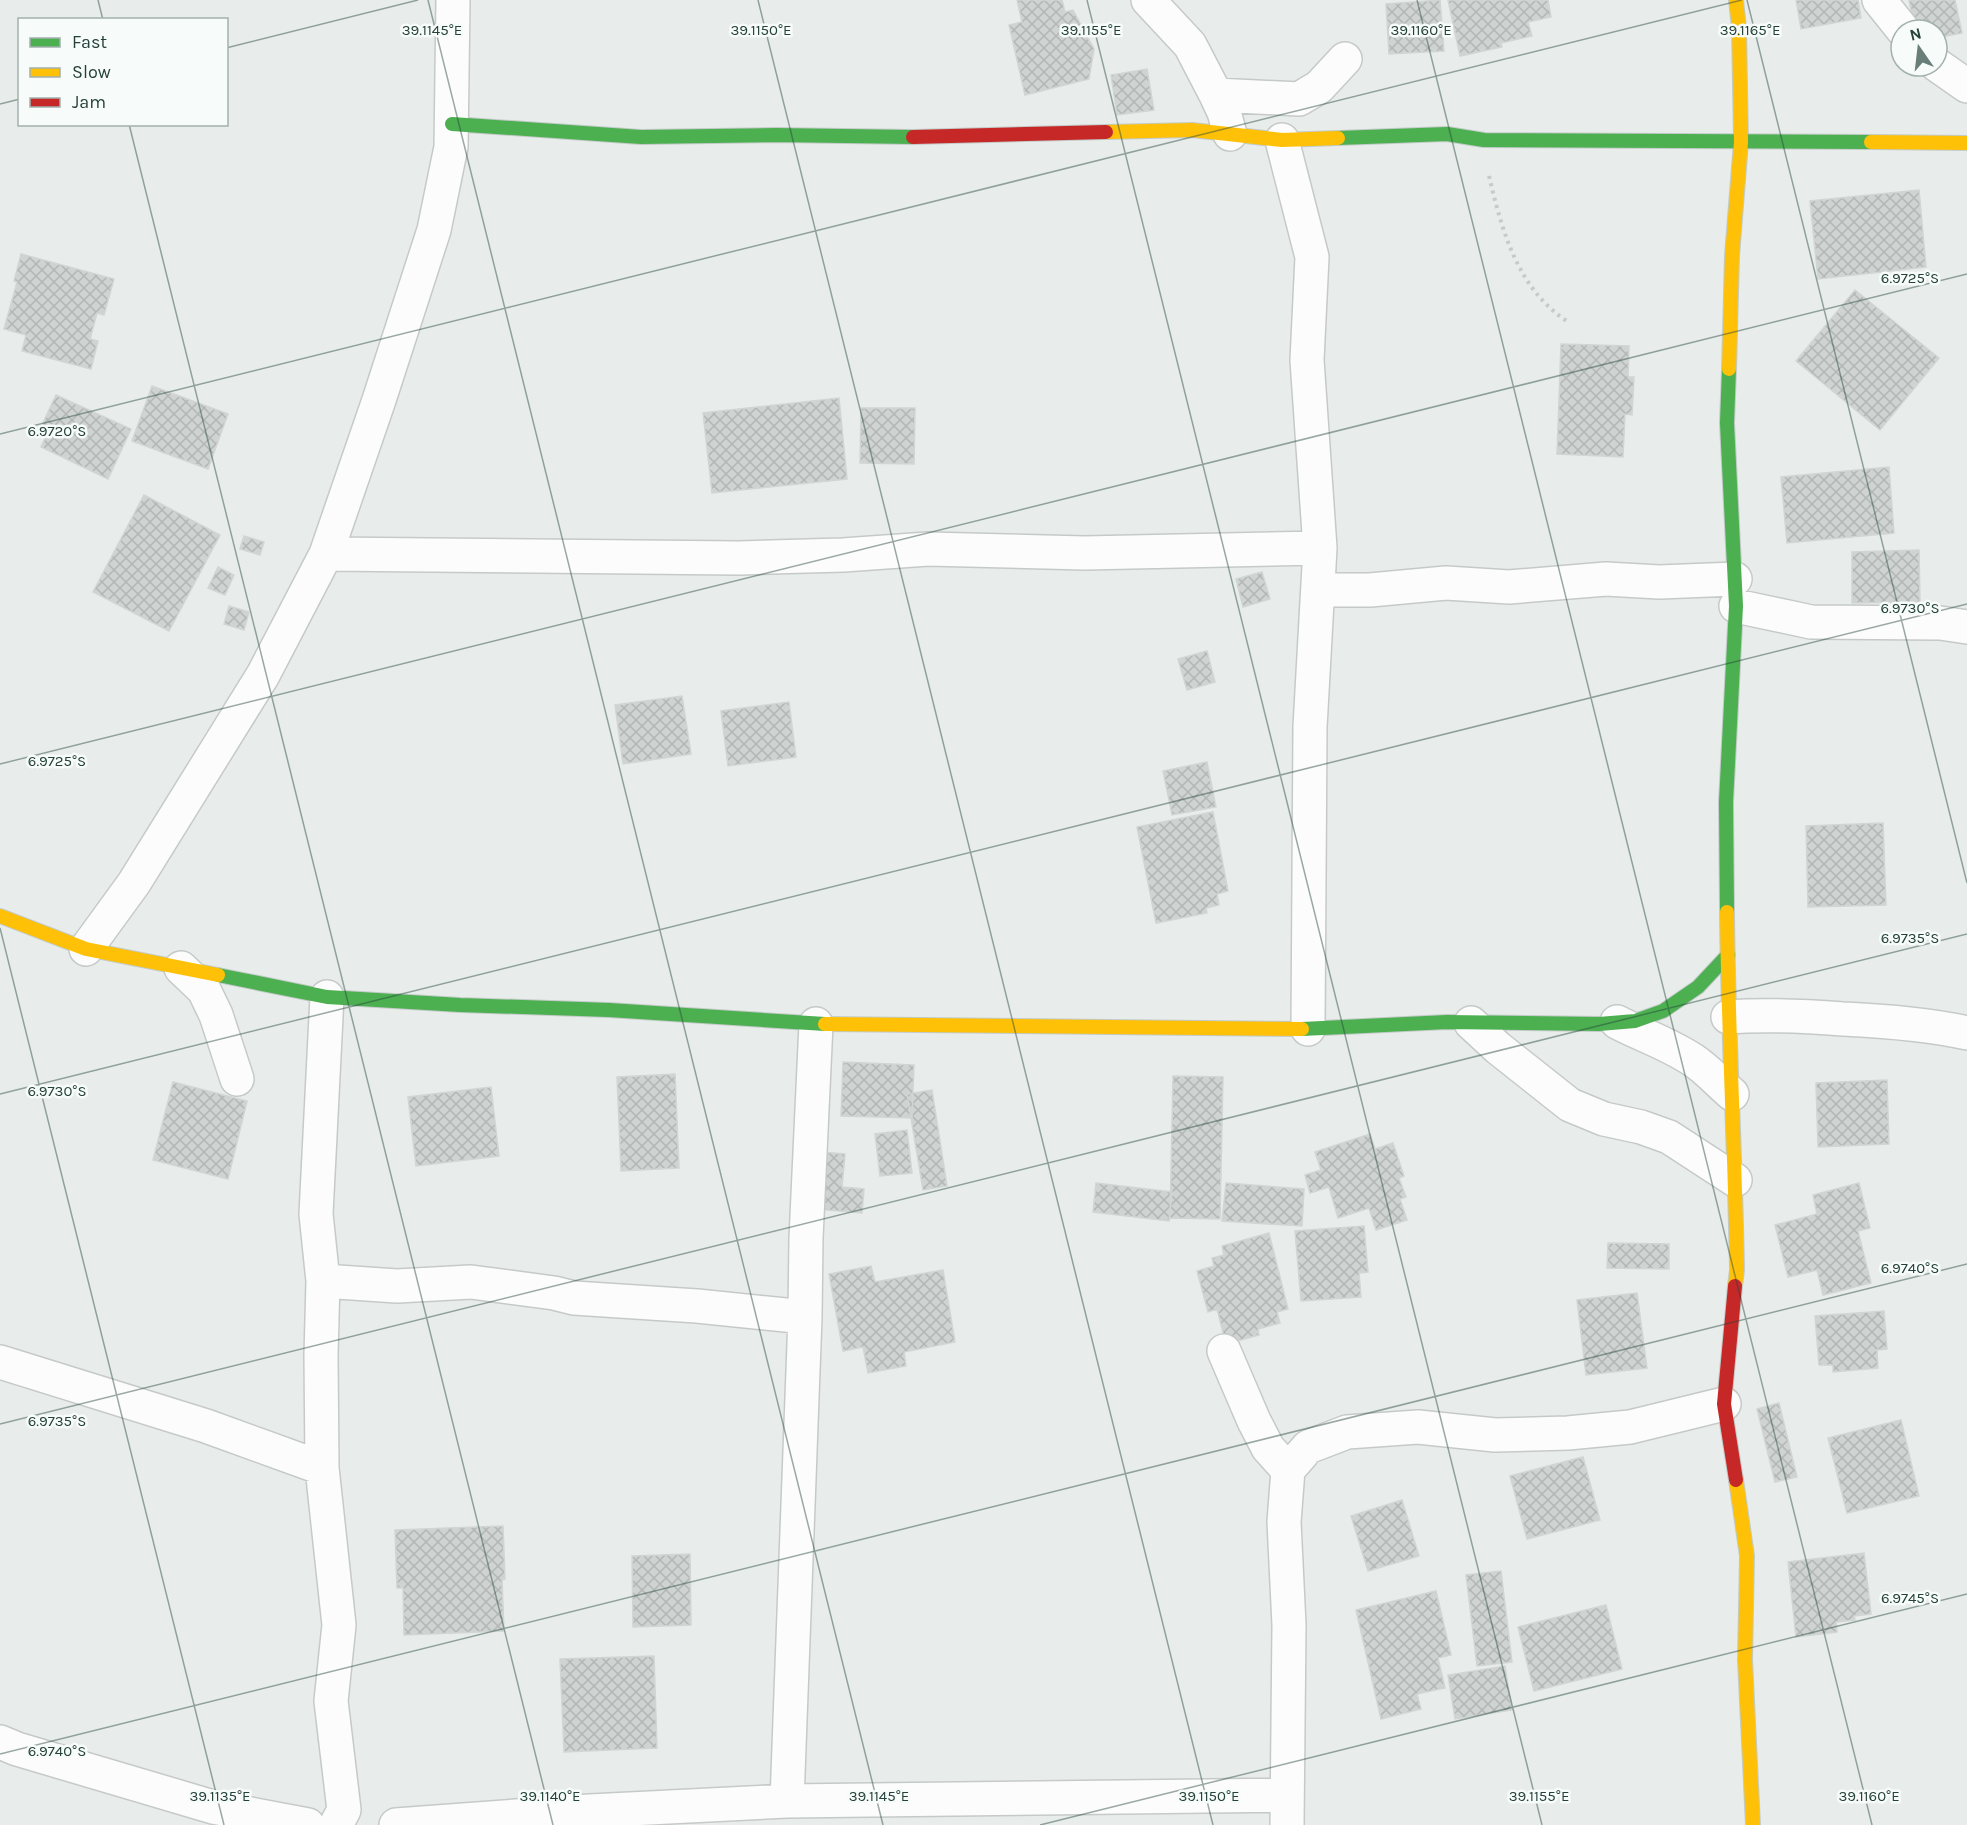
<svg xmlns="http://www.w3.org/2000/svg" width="1967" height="1825" font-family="Karla,sans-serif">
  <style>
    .building { fill: url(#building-cross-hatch); stroke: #d1d6d4; stroke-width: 1.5 }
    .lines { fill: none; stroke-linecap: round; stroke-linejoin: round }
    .street-casing { stroke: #c5cac8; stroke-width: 36 }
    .fast-casing { stroke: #c3cbc8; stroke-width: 16 }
    .slow-casing { stroke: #c3cbc8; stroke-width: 16 }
    .jam-casing { stroke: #c3cbc8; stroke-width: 16 }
    .path { stroke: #c3ccca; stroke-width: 4; stroke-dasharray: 3 4.5; stroke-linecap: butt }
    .street { stroke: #fcfcfc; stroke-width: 33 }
    .fast { stroke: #4caf50; stroke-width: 14 }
    .slow { stroke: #ffc107; stroke-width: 14 }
    .jam { stroke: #c62828; stroke-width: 14 }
    .ticks { fill: none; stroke: #24423a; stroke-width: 1.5; stroke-opacity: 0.45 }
    .ticks-label { font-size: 15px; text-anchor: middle; fill: #24423a; stroke: #f7fbf9; stroke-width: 5; stroke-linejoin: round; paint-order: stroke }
  </style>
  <defs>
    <pattern id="building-cross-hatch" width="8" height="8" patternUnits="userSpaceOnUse" patternTransform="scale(1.5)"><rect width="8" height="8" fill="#cfd4d2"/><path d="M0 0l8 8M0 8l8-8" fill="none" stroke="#b2b7b5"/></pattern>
  </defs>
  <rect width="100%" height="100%" fill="#e8edeb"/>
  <path class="building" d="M1017,0H1062L1065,12L1073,10L1094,49L1089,79L1025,95L1009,25L1022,22Z
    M1440,0L1444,51L1389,54L1386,4Z
    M1448,0H1548L1551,17L1528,22L1532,36L1501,43L1502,47L1460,56Z
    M1796,0H1858L1861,18L1801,29Z
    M1909,0H1955L1962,33L1937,38V30H1915Z
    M1147,69L1154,110L1117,115L1111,75Z
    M1919,190L1926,267L1818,279L1810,201Z
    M21,254L114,279L104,315L97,313L90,339L98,341L91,369L22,351L26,335L4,329L17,282L14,281Z
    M1855,290L1939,358L1880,430L1796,361Z
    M1561,344L1629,346L1628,377H1634L1632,415L1625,414L1623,457L1557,454Z
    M152,386L228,414L208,469L132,441Z
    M56,395L131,429L108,479L41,447L49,430L41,427Z
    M839,398L847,479L712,493L703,413Z
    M861,408H915L914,464L860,463Z
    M1889,467L1894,533L1787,543L1781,477Z
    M144,495L220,535L169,631L93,592Z
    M244,536L264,542L260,555L240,549Z
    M1919,550L1920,602L1852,603V552Z
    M218,567L234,575L225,595L208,588Z
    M1262,572L1270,599L1243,607L1236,579Z
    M229,606L249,612L244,630L224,624Z
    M1207,651L1215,682L1187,690L1178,659Z
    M682,696L691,754L623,764L615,705Z
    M789,702L796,757L728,766L721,711Z
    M1207,762L1216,807L1172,815L1163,771Z
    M1213,812L1228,891L1217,894L1219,905L1206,908L1207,913L1156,923L1137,827Z
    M1883,823L1886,905L1808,907L1806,826Z
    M843,1062L914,1065L912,1118L841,1116Z
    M675,1074L679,1168L621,1171L617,1077Z
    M1173,1076L1223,1077L1220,1219L1170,1218Z
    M1887,1080L1889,1144L1818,1147L1816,1083Z
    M173,1082L247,1101L228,1179L153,1160Z
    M491,1087L499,1156L416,1166L408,1097Z
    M932,1090L947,1186L923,1190L907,1094Z
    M907,1130L912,1173L880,1176L875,1134Z
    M1370,1134L1375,1149L1393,1143L1404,1176L1399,1178L1406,1197L1400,1199L1407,1220L1376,1230L1369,1208L1338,1218L1329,1187L1310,1193L1305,1175L1321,1170L1315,1152Z
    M821,1152L845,1154L842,1187L864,1189L862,1213L816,1209Z
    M1096,1183L1172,1192L1169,1221L1093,1212Z
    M1226,1183L1304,1189L1302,1226L1222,1221Z
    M1859,1183L1870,1228L1858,1231L1871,1283L1823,1295L1817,1270L1788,1277L1775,1225L1817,1214L1813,1195Z
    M1364,1226L1368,1272L1359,1273L1361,1297L1301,1301L1295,1231Z
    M1269,1233L1288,1309L1277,1312L1280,1323L1258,1329L1259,1335L1226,1344L1217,1309L1208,1312L1197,1271L1214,1266L1212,1258L1224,1255L1222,1246Z
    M1608,1243L1669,1244V1269L1607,1268Z
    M871,1266L875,1282L943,1270L955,1342L904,1352L906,1366L868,1373L863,1347L843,1351L829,1274Z
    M1637,1293L1647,1368L1586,1375L1577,1300Z
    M1884,1311L1887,1349L1877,1350L1878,1368L1833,1372V1365H1819L1815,1316Z
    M1779,1403L1797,1477L1775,1482L1757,1409Z
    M1901,1420L1919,1496L1847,1513L1828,1438Z
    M1583,1457L1600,1520L1527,1539L1510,1476Z
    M1402,1500L1419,1556L1368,1571L1351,1516Z
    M503,1526L505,1579L502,1580L504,1631L404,1635L403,1588H397L395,1530Z
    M1864,1553L1871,1614L1854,1616L1855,1620L1836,1622L1837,1632L1796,1637L1788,1562Z
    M690,1554L691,1625L633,1627L632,1556Z
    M1501,1571L1512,1662L1477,1666L1466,1575Z
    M1436,1591L1451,1655L1438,1658L1445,1688L1417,1694L1421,1709L1381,1719L1356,1610Z
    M1606,1605L1622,1669L1534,1691L1518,1627Z
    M654,1656L657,1748L564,1752L560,1659Z
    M1505,1666L1512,1710L1455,1719L1448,1675Z"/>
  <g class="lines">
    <defs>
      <path id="street" d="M1148,0L1190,45L1216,95L1224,112L1230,134
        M1879,0L1903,30
        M1937,65L1967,86
        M1216,95L1299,99L1319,87L1345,59
        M1282,140L1312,257L1307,360L1320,548L1310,727L1308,1029
        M326,554L739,558L843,555L928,549L1085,553L1320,548
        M1318,590H1370L1446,583L1509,587L1606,579L1659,582L1735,579
        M1736,606L1811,622L1940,623L1967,627
        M86,949L134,883L263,675L326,554L379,400L434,230L451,147L453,0
        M181,968L204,990L216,1015L237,1079
        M1728,1017C1767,1014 1804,1016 1843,1019C1885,1021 1927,1024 1967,1033
        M1617,1022C1642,1035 1669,1044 1693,1060C1707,1069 1719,1083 1732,1094
        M1471,1023L1498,1048L1570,1105L1604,1119L1641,1127L1669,1137L1735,1180
        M323,1281L397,1286L471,1282L554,1293L574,1298L697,1306L805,1317
        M1224,1351L1254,1421L1268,1448L1288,1470
        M0,1362L206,1426L322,1468L339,1625L331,1701L344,1810L336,1825
        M322,1468L321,1355L323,1281L316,1214L327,997
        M0,1742L17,1749L213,1807L308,1825
        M787,1801L805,1317L806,1238L816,1024
        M396,1825L570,1812L787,1801L1287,1795
        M1287,1825L1289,1625L1284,1522L1288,1470L1308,1447L1347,1432L1418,1427L1495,1435L1568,1433L1630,1427L1724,1404"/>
      <path id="fast" d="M452,124L641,137L776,135L913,137
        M1338,138L1447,134L1484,140L1871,142
        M1727,912L1726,802L1736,606L1727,423L1729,369
        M218,975L327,997L460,1005L609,1010L825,1024
        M1302,1029L1447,1022L1599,1024L1635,1021L1663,1011L1698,987L1728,955"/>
      <path id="slow" d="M1106,132L1192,130L1282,140L1338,138
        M1871,142L1967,143
        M1729,369L1732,256L1741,142L1739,28L1736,0
        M1727,912C1728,1031 1735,1151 1737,1270L1735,1286
        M0,916L86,949L218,975
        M825,1024L1302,1029
        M1736,1480L1747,1556L1745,1660L1753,1825"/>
      <path id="jam" d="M913,137L1106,132
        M1735,1286L1724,1404L1736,1480"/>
    </defs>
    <use href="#street" class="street-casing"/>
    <use href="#fast" class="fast-casing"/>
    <use href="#slow" class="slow-casing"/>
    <use href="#jam" class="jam-casing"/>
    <path class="path" d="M1489,176C1502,231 1518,291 1570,323"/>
    <use href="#street" class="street"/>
    <use href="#fast" class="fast"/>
    <use href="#slow" class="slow"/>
    <use href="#jam" class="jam"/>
  </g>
  <path class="ticks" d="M98,0L103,20M428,0L883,1825M758,0L1213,1825M1087,0L1542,1825M1417,0L1872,1825M1747,0L1967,883M226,48L418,0M0,104L20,99M129,124L553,1825M0,434L1742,0M0,764L1967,274M0,928L224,1825M0,1094L1967,604M0,1424L1967,934M0,1754L1967,1264M1040,1825L1967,1594"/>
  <g class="ticks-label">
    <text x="1091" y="35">39.1155°E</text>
    <text x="1750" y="35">39.1165°E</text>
    <text x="432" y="35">39.1145°E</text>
    <text x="761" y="35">39.1150°E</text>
    <text x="1421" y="35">39.1160°E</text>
    <text x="1910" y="283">6.9725°S</text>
    <text x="57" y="436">6.9720°S</text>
    <text x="1910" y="613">6.9730°S</text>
    <text x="57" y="766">6.9725°S</text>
    <text x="1910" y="943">6.9735°S</text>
    <text x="57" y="1096">6.9730°S</text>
    <text x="1910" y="1273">6.9740°S</text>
    <text x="57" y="1426">6.9735°S</text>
    <text x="1910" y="1603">6.9745°S</text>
    <text x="57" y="1756">6.9740°S</text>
    <text x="220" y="1801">39.1135°E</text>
    <text x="550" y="1801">39.1140°E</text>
    <text x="879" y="1801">39.1145°E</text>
    <text x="1209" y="1801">39.1150°E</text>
    <text x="1539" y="1801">39.1155°E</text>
    <text x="1869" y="1801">39.1160°E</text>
  </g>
  <rect x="18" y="18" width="210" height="108" fill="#f7fbf9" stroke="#a3b1ad" stroke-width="1.5"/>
  <rect x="30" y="38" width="30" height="9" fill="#4caf50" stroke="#a3b1ad" stroke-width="1.5"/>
  <text x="72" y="48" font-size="18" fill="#24423a">Fast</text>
  <rect x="30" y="68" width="30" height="9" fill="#ffc107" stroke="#a3b1ad" stroke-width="1.5"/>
  <text x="72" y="78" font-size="18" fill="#24423a">Slow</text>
  <rect x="30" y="98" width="30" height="9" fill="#c62828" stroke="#a3b1ad" stroke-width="1.5"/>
  <text x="72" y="108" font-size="18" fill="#24423a">Jam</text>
  <g transform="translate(1919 48) rotate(346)"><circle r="28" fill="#f7fbf9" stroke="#a3b1ad" stroke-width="1.5"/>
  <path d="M0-4.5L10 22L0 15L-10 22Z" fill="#697e78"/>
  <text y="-9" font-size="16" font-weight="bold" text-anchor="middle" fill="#24423a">N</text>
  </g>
</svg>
